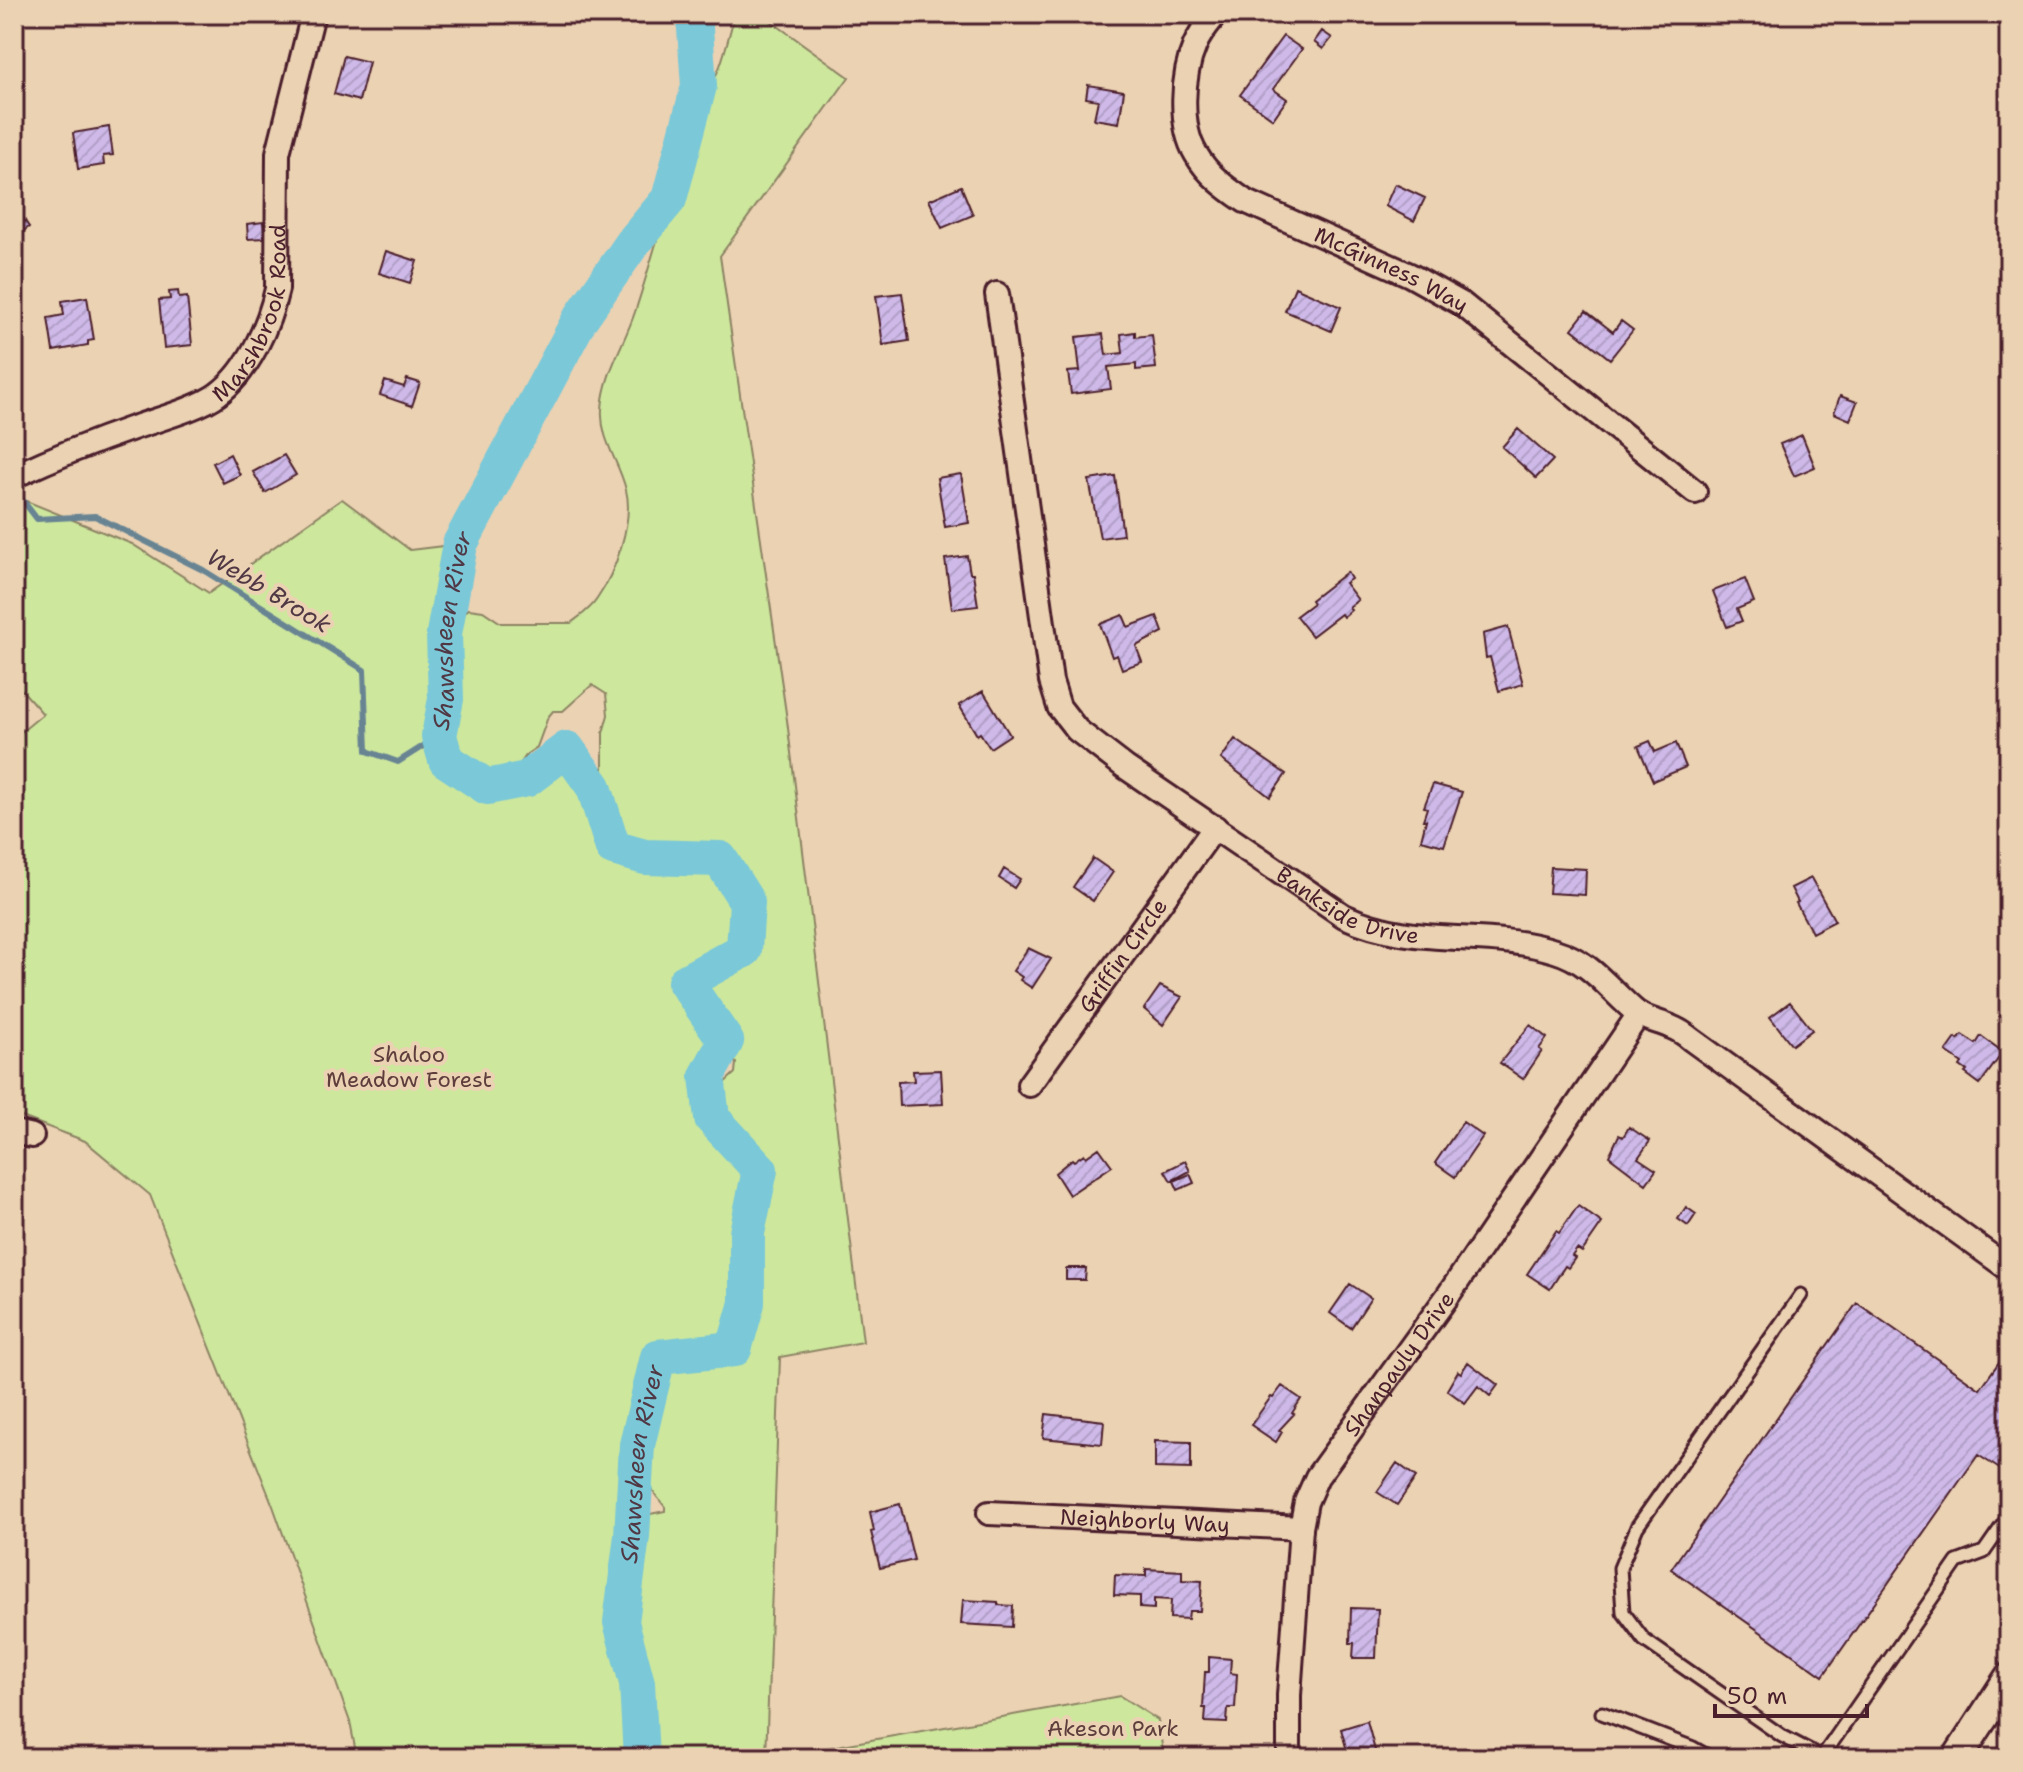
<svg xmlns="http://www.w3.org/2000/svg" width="2023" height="1772" font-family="'Shantell Sans',sans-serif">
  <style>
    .green { fill: #cde79d; stroke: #8c8364; stroke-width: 2; fill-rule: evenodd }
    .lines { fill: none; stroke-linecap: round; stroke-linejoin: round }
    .stream { stroke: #678493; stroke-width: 6 }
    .river { stroke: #7ac8d8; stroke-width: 36 }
    .building { fill: url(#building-hatch); stroke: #4a1f2b; stroke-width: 2 }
    .service-casing { stroke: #4a1f2b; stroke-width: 17 }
    .minor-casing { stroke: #4a1f2b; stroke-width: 28 }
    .tertiary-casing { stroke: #4a1f2b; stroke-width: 34 }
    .service { stroke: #ebd2b3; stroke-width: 11 }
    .minor { stroke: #ebd2b3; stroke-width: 22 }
    .tertiary { stroke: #ebd2b3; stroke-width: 28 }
    .labels { text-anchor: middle; stroke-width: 8; stroke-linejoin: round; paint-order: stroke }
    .street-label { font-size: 22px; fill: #4a1f2b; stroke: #ebd2b3 }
    .park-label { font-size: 22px; fill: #5e3d3c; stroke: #ebd2b3 }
    .water-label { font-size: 24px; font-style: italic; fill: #513845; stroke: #ebd2b3 }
  </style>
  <defs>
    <pattern id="building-hatch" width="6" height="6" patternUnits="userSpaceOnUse" patternTransform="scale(2)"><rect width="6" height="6" fill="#ceb9e8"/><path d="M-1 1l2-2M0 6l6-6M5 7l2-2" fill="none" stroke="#b29fc7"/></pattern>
  </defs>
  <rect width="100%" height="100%" fill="#ebd2b3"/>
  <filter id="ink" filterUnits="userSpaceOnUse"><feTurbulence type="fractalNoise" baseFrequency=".0125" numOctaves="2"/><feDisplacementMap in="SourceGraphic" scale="16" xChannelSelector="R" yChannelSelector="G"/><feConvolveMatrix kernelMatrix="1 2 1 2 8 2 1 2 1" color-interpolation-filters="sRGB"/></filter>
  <g filter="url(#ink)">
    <path class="green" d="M735,14H761L849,77L720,256L787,720L863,1342L780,1357L766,1758H644L641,1745V1758H357L350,1722L273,1506L150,1195L85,1141L14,1114V738L43,714L14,681V496L132,544L209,593L342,499L410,550L460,544L444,634L446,699L439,736L446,760L487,787L527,779L567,749L594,787L603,815V733L608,715L606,694L592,685L563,711H553L548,717L537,747L527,754L510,778L501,781C485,776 455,767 448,750C439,726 458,706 460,683C462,661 440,624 469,609L483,611L501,623H571C580,616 591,609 597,599C615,573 634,521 626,490C619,461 600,440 602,409C604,374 624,345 635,312C654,255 668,196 689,139C698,114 710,91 720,66C726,50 730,31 735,14ZM714,1023L726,1031L727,1056L736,1063L735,1073L723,1084H708L707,1076L726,1041ZM638,1441L641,1444L638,1473L665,1507V1511L636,1517L633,1521Z
      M1120,1696L1158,1720L1164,1758H769Z"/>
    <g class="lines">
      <path class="stream" d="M14,489L37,519L95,516L203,570L364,670L367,751L398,762L439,736"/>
      <path class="river" id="s1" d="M641,1758L637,1683L621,1622L632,1536L637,1445L658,1357L734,1349L747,1303V1233L760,1170L712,1118L707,1076L726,1041L685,982L744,950L747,902L720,859L645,857L613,848L594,787L567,749L527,779L487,787L446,760L439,736L446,699L444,634L460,544L580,319L634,241L669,199L699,86L694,14"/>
    </g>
    <path class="building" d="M1322,31L1332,38L1323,49L1314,42Z
      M1283,36L1302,49L1273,89L1287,99L1273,119L1240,95Z
      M344,56L369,62L359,101L334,94Z
      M1088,85L1124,91L1119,123L1094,119L1098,100L1086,98Z
      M109,127L113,155L103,156L104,165L78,169L73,133Z
      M1395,184L1425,198L1414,221L1385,206Z
      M961,186L973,215L942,228L929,200Z
      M19,212L29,227L16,236L14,215Z
      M263,222L264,238L248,239L247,224Z
      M386,251L417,261L410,283L379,273Z
      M1295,287L1341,307L1331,331L1285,311Z
      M178,291L179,298L187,297L192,345L164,348L159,300L170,299L169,292Z
      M902,293L909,341L883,345L876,296Z
      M87,297L94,340L88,341V345L53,351L48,318L64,315L62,301Z
      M1586,311L1613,332L1621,321L1633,330L1610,359L1572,329Z
      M1135,332V337L1152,335L1156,368L1136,370V364L1108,367L1111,389L1071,394L1068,372L1080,371L1076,337L1103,334L1106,355L1123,353L1121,334Z
      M407,379L420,383L412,406L380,395L385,381L404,387Z
      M1840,396L1857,402L1850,420L1834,413Z
      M1518,429L1553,460L1536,478L1502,447Z
      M1802,435L1815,467L1794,476L1780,444Z
      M230,454L240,475L223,483L213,463Z
      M284,455L296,475L265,493L253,472Z
      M961,474L969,523L945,527L937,478Z
      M1115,476L1123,535L1100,538L1089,480Z
      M967,556L970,573H973L978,606L952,609L945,559Z
      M1347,572L1351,579L1345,583L1358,600L1349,607L1351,610L1343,617L1341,614L1312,636L1296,616L1313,603L1311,600Z
      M1745,579L1754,602L1737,609L1742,621L1727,627L1713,591Z
      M1123,615L1128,627L1157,616L1163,632L1136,646L1142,662L1122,669L1117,655L1112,657L1100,624Z
      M1508,627L1523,684L1499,691L1490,657L1486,658L1483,634Z
      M983,691L1010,735L990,748L980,733L977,735L959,705Z
      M1235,739L1286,774L1270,797L1221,759Z
      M1650,741L1655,752L1676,743L1686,767L1653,781L1638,746Z
      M1433,784L1462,792L1444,846L1421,840L1426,820H1423L1427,808L1424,807Z
      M1093,858L1113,872L1093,901L1073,887Z
      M1551,867L1586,869L1585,895L1549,893Z
      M1004,869L1020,879L1014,888L999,878Z
      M1811,878L1835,921L1812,933L1796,903L1798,902L1791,888Z
      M1028,948L1051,959L1032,988L1020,980L1022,977L1013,971Z
      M1160,986L1182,997L1163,1025L1144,1009Z
      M1790,1002L1812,1030L1792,1045L1770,1017Z
      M1530,1025L1547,1038L1539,1049L1542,1051L1523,1079L1500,1063Z
      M1962,1035L1976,1044L1981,1036L2003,1052L1980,1084L1965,1073L1967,1071L1960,1066L1962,1063L1946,1052L1956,1038L1958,1040Z
      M941,1070L943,1104L899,1106L898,1082L914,1081L913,1071Z
      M1463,1122L1483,1136L1455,1177L1435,1163Z
      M1629,1127L1650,1141L1638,1158L1656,1170L1646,1184L1609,1156L1619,1135L1623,1137Z
      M1099,1148L1112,1166L1069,1195L1055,1173L1072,1159L1074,1161L1084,1154L1086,1157Z
      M1185,1161L1190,1171L1171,1181L1165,1171Z
      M1190,1174L1194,1183L1178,1190L1174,1181Z
      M1578,1206L1602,1223L1582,1252L1577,1249L1572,1256L1575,1258L1568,1268L1565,1266L1550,1289L1527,1274L1556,1231L1559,1233Z
      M1686,1207L1696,1214L1688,1226L1678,1219Z
      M1066,1268H1086L1085,1280H1066Z
      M1350,1284L1371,1298L1351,1328L1330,1313Z
      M1857,1303L1980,1389L2009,1348V1475L1978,1455L1823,1676L1671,1569Z
      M1468,1362L1498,1385L1490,1396L1478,1386L1465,1403L1447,1390L1458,1371L1461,1373Z
      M1282,1386L1301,1399L1292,1413L1294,1414L1279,1430L1282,1432L1276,1442L1251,1425L1271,1397L1273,1398Z
      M1046,1414L1104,1421L1102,1444L1043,1438Z
      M1155,1441L1191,1442V1469L1155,1468Z
      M1397,1463L1416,1477L1397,1505L1377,1492Z
      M900,1504L914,1560L880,1568L871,1532L874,1531L870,1512Z
      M1146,1569L1182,1571V1580L1202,1581L1200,1611H1189L1188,1619L1170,1618L1171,1600L1154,1599V1609L1140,1608V1596L1114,1595L1115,1575L1146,1576Z
      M963,1600L998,1602V1605L1013,1606L1012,1627L961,1624Z
      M1351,1608L1378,1609L1376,1658H1353L1354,1643H1350Z
      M1209,1657L1231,1659L1230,1673L1237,1674L1235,1708H1228L1227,1723L1205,1722L1206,1708H1203L1205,1672H1209Z
      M1367,1721L1377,1758H1349L1341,1729Z"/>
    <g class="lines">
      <defs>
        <path id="service" d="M1801,1295L1637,1527L1620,1568L1623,1612L1644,1640L1782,1736L1824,1758
          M1602,1713L1693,1748L1711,1758
          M1822,1757L1957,1562L1984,1552L2009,1516"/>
        <g id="minor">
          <path id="s2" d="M1216,14C1208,24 1200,33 1195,45C1182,75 1179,126 1196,154C1208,175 1226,188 1245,201L1410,275L1462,304L1695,492"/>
          <path id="s3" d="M997,294L1051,681L1059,707L1077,730L1125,767L1344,916C1415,949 1485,929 1555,951C1592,962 1609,990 1637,1013C1647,1020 1661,1022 1671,1027C1679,1030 1686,1035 1692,1040L2009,1269"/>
          <path id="s4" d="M14,476C53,458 92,442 133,428C156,420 200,408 218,394C249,371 269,325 277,289L278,153L313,14"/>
          <path id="s5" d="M1029,1085L1215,827"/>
          <path d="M14,1132L32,1136"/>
          <path id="s6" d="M989,1513L1301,1528"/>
          <path id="s7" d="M1289,1758V1695L1301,1528L1306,1502L1317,1477L1447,1297L1639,1014"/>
        </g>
        <path id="tertiary" d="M1957,1758L2009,1678"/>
      </defs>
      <use href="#service" class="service-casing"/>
      <use href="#minor" class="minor-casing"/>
      <use href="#tertiary" class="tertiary-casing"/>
      <use href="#service" class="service"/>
      <use href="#minor" class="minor"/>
      <use href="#tertiary" class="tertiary"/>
    </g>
  </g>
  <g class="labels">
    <g class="street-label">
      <text dy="8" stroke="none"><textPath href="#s2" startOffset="380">McGinness Way</textPath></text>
      <text dy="8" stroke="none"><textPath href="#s4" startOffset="312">Marshbrook Road</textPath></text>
      <text dy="8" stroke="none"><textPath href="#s3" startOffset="772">Bankside Drive</textPath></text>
      <text dy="8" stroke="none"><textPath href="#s5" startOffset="160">Griffin Circle</textPath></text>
      <text dy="8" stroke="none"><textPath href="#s7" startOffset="424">Shanpauly Drive</textPath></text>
      <text dy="8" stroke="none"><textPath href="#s6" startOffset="156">Neighborly Way</textPath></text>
    </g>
    <g class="park-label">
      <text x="409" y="1062">Shaloo<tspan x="409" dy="25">Meadow Forest</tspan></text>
      <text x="1113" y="1736">Akeson Park</text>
    </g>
    <g class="water-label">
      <text transform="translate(269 591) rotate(31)" y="8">Webb Brook</text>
      <text dy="8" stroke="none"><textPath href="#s1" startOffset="1546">Shawsheen River</textPath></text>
      <text dy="8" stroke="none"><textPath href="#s1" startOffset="298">Shawsheen River</textPath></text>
    </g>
  </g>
  <rect width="2023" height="1772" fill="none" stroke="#ebd2b3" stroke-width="48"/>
  <rect x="24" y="24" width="1975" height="1724" fill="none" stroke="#4a1f2b" stroke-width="3" filter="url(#ink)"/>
  <path d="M1715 1704v12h152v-12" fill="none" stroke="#4a1f2b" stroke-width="4"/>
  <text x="1727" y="1704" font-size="24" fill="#4a1f2b" stroke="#ebd2b3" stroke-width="6" paint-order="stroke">50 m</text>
</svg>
